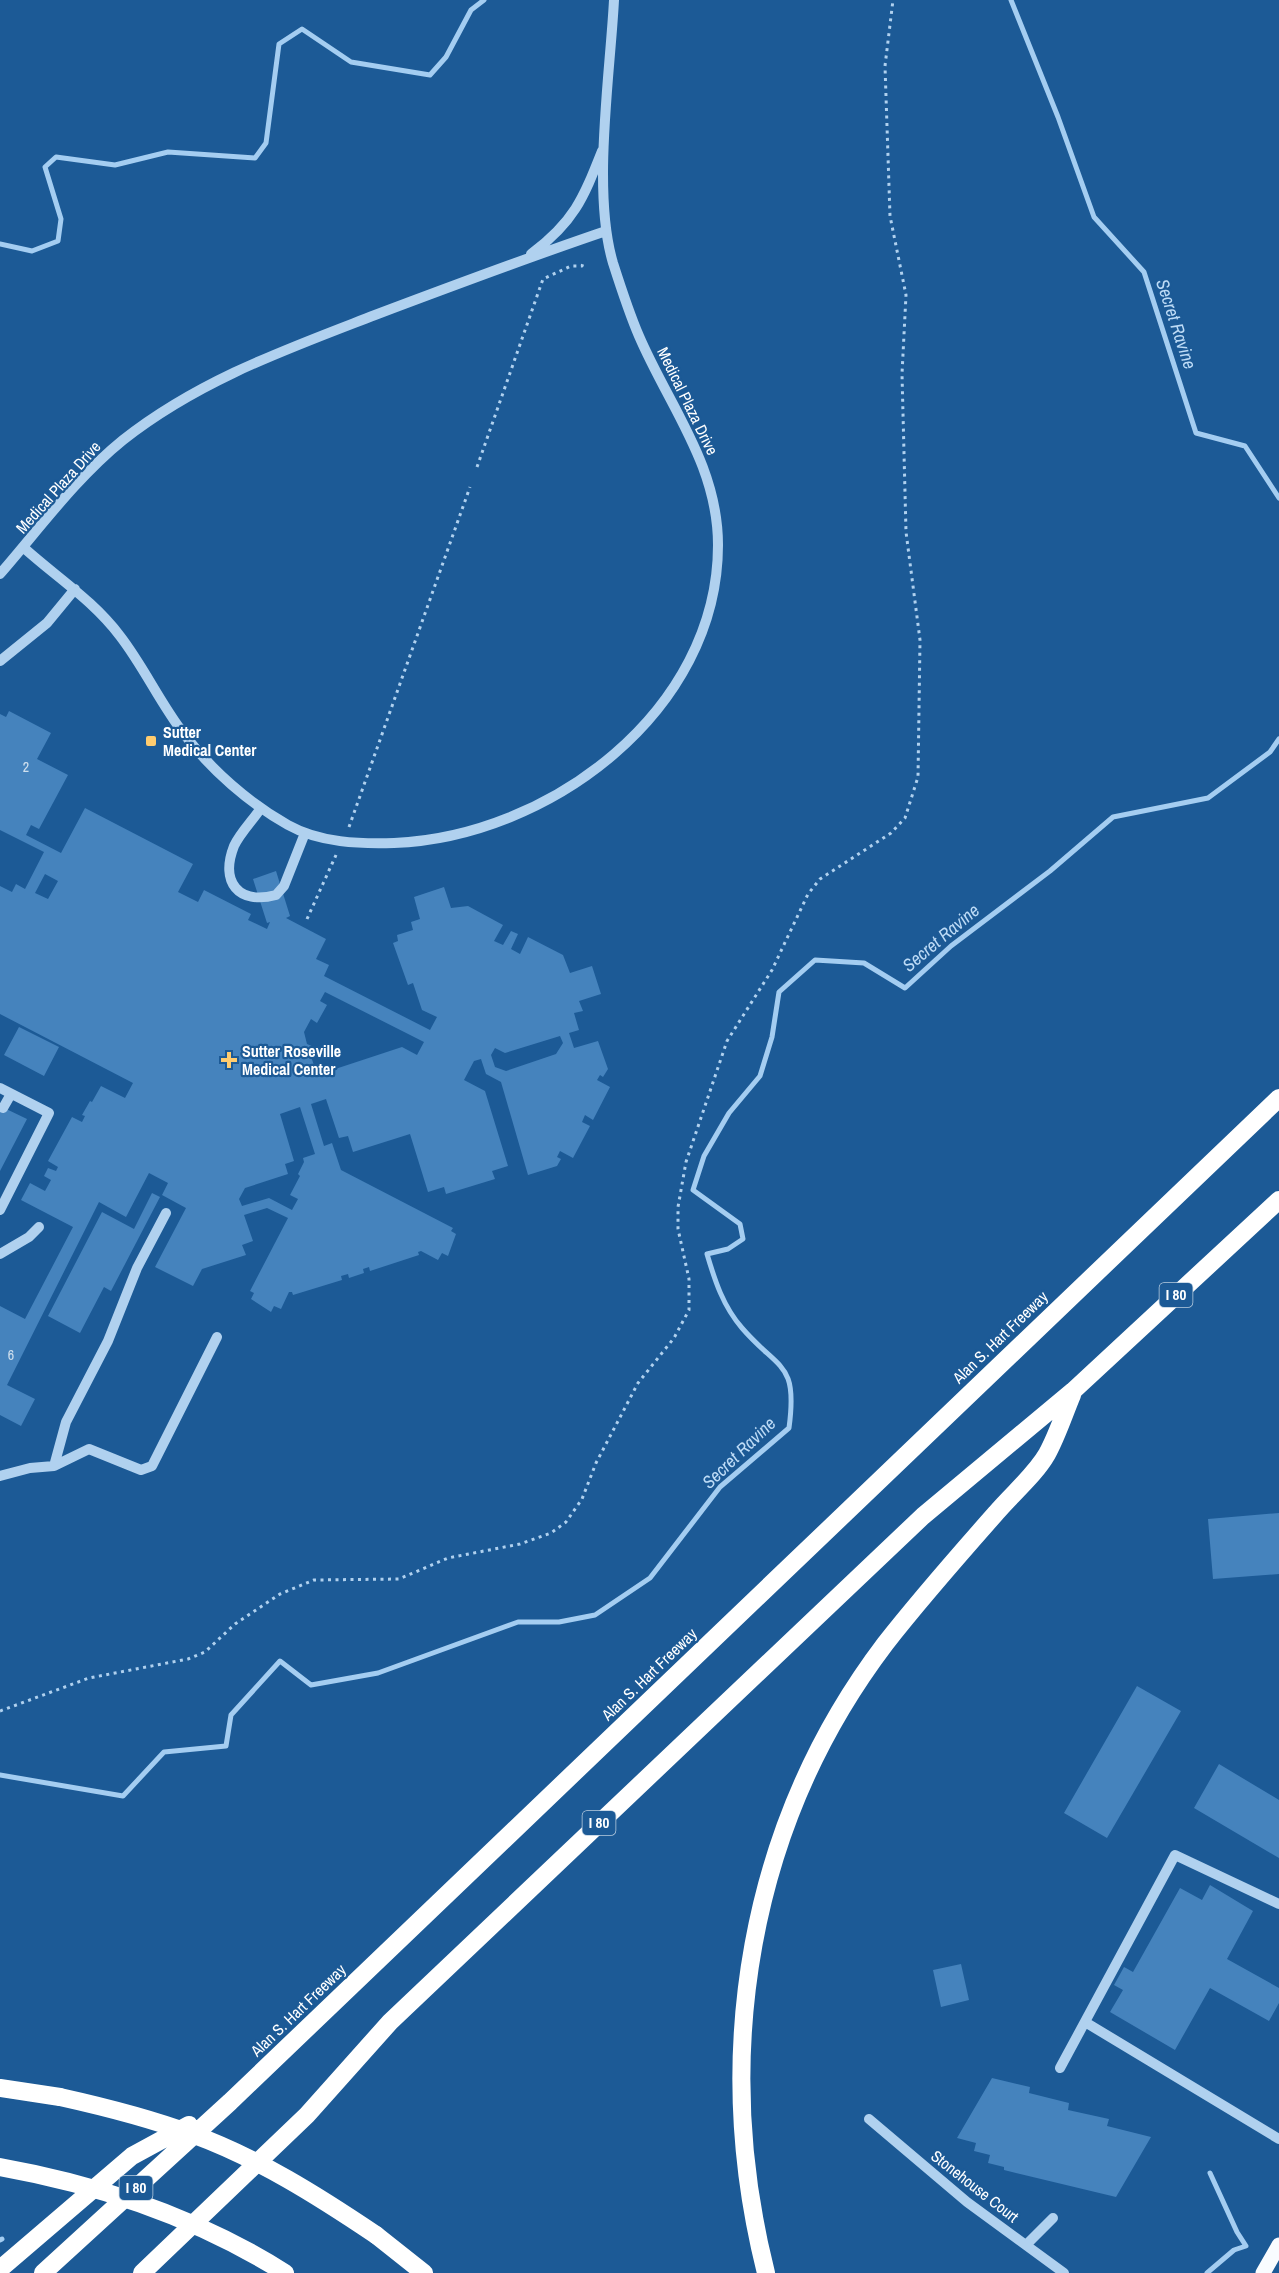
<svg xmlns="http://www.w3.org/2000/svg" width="1279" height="2273" font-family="'Archivo Narrow',sans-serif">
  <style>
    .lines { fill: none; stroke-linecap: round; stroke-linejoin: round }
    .stream { stroke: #a4cdf1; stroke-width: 5 }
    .building { fill: #4583bd; fill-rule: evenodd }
    .path { stroke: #b0d1ef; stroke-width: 3; stroke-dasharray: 3 4.5; stroke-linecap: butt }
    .minor { stroke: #b0d1ef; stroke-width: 10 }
    .major { stroke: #f9fcff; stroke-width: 15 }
    .highway { stroke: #fff; stroke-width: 18 }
    .highway-bridge { stroke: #fff; stroke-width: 18 }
    .poi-dot { fill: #ffcc6f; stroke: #1c5a96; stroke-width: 2 }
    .labels { text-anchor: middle; stroke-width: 4.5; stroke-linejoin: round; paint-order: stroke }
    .number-label { font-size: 14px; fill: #d0e0ee }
    .shield { fill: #1c5a96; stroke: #bbcee0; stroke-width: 1.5 }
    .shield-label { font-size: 15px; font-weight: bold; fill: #fff }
    .street-label { font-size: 16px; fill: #fff; stroke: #1c5a96 }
    .poi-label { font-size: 16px; font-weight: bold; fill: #fff; stroke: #1c5a96; text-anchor: start }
    .water-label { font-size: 18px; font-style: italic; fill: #bddbf6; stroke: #1c5a96 }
  </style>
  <rect width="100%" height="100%" fill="#1c5a96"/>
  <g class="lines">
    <path class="stream" d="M1011,0L1058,117L1094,217L1144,272L1196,433L1245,446L1279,498
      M0,244L32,251L58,241L61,219L45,167L56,157L115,165L168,152L255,158L266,143L279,44L302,29L351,62L430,75L446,57L471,10L484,0
      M0,1775L123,1796L164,1752L226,1746L231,1715L280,1661L311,1685L378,1673L518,1622H559L595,1615L650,1578L720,1487L789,1428C798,1361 779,1371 742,1328C723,1306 715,1281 707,1254L728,1249L743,1239L740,1224L693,1190L704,1156L729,1113L760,1076L772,1037L779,992L815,960L864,963L905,988L951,946L1050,871L1113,817L1208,798L1270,752L1279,739
      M0,2240L2,2239
      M1207,2273L1234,2250L1246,2246L1237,2232L1210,2173"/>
  </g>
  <path class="building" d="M9,711L51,733L37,759L68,775L39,829L31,825L26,835L61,853L85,808L193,864L178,892L198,902L204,890L251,914L248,920L267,929L270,922L267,923L253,879L276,871L290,916L286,918L326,939L316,959L329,965L324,976L430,1030L437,1017L422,1010L413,983L408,985L393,943L398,941L397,935L413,930L411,922L420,919L414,897L444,887L451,908L468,906L503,925L494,941L503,945L511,931L518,934L511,949L520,954L528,937L563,955L570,973L592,966L601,994L579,1001L583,1011L574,1013L579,1030L569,1033L574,1048L598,1041L608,1069L603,1077L600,1075L597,1080L610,1087L593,1120L585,1115L582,1122L590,1126L573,1158L560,1151L557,1157L561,1159L557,1166L528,1175L501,1082L486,1074L481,1059L474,1061L464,1080L485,1091L508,1166L492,1171L495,1179L446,1194L444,1187L428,1192L410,1134L353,1152L348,1136L339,1138L326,1099L311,1104L324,1146L332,1143L341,1170L453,1228L451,1231L456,1234L448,1256L442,1253L438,1260L421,1251L418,1252L419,1255L370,1271L369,1267L363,1269L364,1273L349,1278L348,1274L341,1276L342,1280L293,1295L292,1292H289L281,1309L274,1306L271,1312L251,1299L254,1293L250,1291L288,1218L267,1208L244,1215L253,1241L242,1245L246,1255L202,1269L193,1286L155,1267L186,1208L162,1195L168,1183L149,1173L126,1217L99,1202L7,1385L35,1399L21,1426L0,1415V1306L25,1319L73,1227L21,1200L30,1183L45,1191L51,1180L44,1176L48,1168L56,1171L58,1167L48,1161L72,1117L82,1122L85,1116L82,1115L90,1101L92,1102L101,1086L125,1098L133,1083L0,1014V886L12,892L16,884L25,889L44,852L0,830V714L6,717ZM45,874L58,881L48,899L35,893ZM325,992L424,1042L417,1055L402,1047L317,1075L310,1053L314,1047L307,1044L304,1032L311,1019L317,1023L327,1005L320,1001ZM560,1036L563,1043L556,1054L506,1071L495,1067L491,1055L495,1048L505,1053ZM300,1107L315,1154L303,1158L304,1162L298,1174L300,1176L290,1195L298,1199L292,1210L269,1198L242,1206L239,1199L245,1188L288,1174L285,1164L294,1161L280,1114Z
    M19,1027L59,1047L44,1076L4,1055Z
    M0,1106L27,1119L0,1171Z
    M152,1193L160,1197L111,1291L104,1287L80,1333L48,1316L102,1212L134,1229Z
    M1279,1513V1574L1213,1579L1208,1519Z
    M1137,1686L1181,1711L1107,1838L1064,1813Z
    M1219,1764L1279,1800V1858L1194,1808Z
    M1210,1885L1253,1911L1227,1959L1279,1988V2003L1269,2021L1210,1988L1175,2050L1110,2012L1123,1990L1114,1985L1124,1967L1133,1972L1180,1888L1202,1900Z
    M961,1964L969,2000L941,2007L933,1970Z
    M992,2078L1030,2087L1029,2093L1069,2103L1068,2110L1109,2119L1107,2126L1151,2137L1116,2197L1004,2170V2167L988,2163L990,2155L974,2151L976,2143L957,2138Z"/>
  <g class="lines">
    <path class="path" d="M477,467L543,279L571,266H582L583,263
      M349,827L470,487
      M307,919L336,855
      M0,1711L89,1678L188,1659L205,1652L235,1624L280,1594L314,1580L399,1579L448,1558L520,1544L551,1533L566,1522L582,1499L596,1463L638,1383L674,1338L689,1310V1279L678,1229V1207L686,1162L727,1041L772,970L808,894L820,879L891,833L905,818L918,777L920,640L906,532L902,374L906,295L890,216L885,66L893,0"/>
    <path class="minor" d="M531,254C574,222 583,199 602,151
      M23,547C56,577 93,600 120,636C144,667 160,703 184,734C211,770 249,803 288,825C320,843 360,844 394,843C549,837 718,711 718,545C718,465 669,406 639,336C629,313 621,288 613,263C592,192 610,76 614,0
      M0,574C40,528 76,478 123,440C199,380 287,349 375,315C452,286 529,257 606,231
      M0,661L47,623L75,589
      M261,808C253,820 240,833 234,846C220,882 238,905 276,895L284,886L305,833
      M0,1088L49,1113L0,1210
      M3,1108L11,1094
      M0,1254L29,1237L39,1227
      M54,1466L66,1422L108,1341L137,1268L166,1213
      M0,1476L30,1468L54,1466L89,1449L141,1470L152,1466L217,1337
      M1085,2022L1279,2139
      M1060,2068L1175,1855L1279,1904
      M869,2119L967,2202L1064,2273
      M1026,2245L1053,2218"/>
    <path class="major" d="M1263,2273L1279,2245"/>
    <path class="highway" d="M0,2088L60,2097
      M376,2235L424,2273
      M0,2269L132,2156L189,2125
      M43,2273L230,2102L1279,1098
      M142,2273L307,2115L390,2022L923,1516L1073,1391L1279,1200
      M766,2273C711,2055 748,1825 885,1644C920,1599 958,1556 996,1513C1012,1494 1035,1475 1047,1454C1057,1436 1064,1414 1072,1395"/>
    <path class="highway-bridge" d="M60,2097C105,2107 149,2118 192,2134C258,2158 318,2196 376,2235
      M0,2167C101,2185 198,2218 285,2273"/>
  </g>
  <g class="poi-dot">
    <rect x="145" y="735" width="12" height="12" rx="3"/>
    <path d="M226 1051h6v6h6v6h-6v6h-6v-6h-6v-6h6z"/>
  </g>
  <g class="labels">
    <g class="number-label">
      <text x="26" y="772">2</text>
      <text x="11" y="1360">6</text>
    </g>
    <g class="shield">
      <rect x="1159.5" y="1283" width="33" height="24" rx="4.5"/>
      <rect x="582.5" y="1811" width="33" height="24" rx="4.5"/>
      <rect x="119.5" y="2176" width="33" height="24" rx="4.5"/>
    </g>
    <g class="shield-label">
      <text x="1176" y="1300">I 80</text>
      <text x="599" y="1828">I 80</text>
      <text x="136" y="2193">I 80</text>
    </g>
    <g class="street-label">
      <text transform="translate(688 401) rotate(64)" y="6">Medical Plaza Drive</text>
      <text transform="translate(58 487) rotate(-48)" y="6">Medical Plaza Drive</text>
      <text transform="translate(1000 1337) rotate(-44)" y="6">Alan S. Hart Freeway</text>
      <text transform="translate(649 1674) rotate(-44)" y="6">Alan S. Hart Freeway</text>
      <text transform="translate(298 2010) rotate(-44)" y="6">Alan S. Hart Freeway</text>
      <text transform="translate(975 2186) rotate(38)" y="6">Stonehouse Court</text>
    </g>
    <g class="poi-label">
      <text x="163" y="738">Sutter<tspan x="163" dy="18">Medical Center</tspan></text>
      <text x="242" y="1057">Sutter Roseville<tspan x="242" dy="18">Medical Center</tspan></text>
    </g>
    <g class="water-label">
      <text transform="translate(1176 324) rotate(72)" y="6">Secret Ravine</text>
      <text transform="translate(941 938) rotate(-40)" y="6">Secret Ravine</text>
      <text transform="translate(739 1453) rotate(-44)" y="6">Secret Ravine</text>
    </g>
  </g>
</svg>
